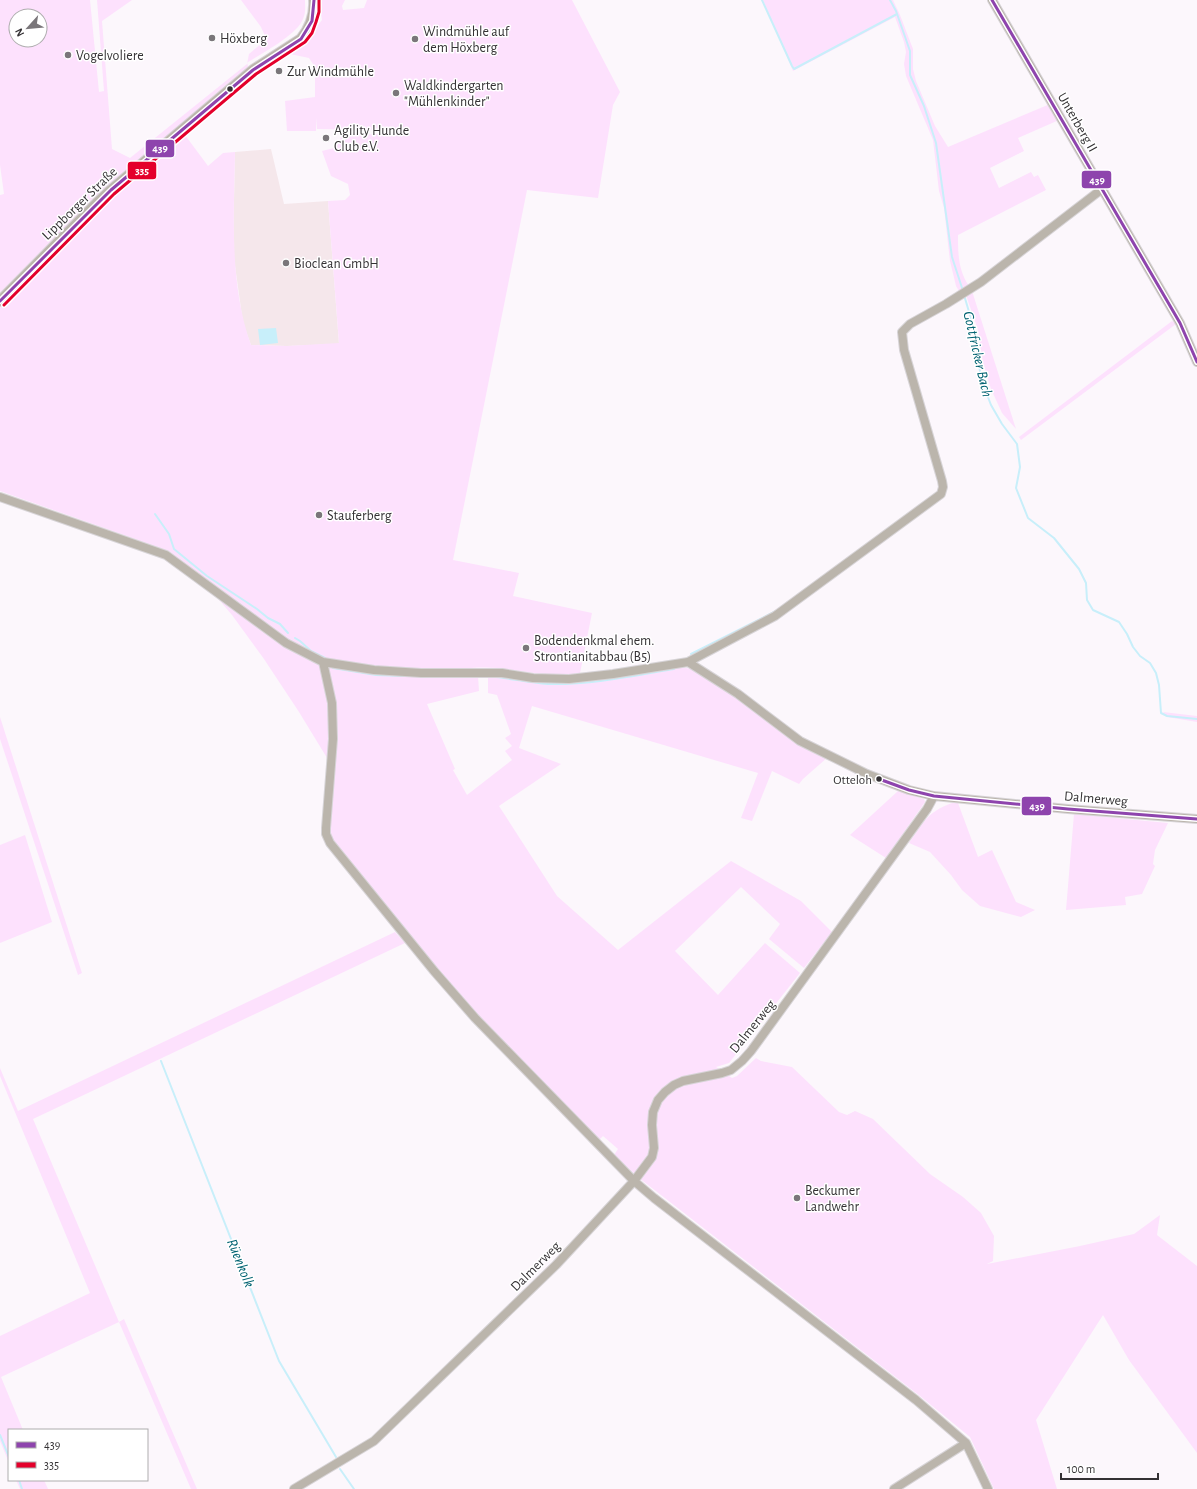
<svg xmlns="http://www.w3.org/2000/svg" width="1197" height="1489" font-family="'Alegreya Sans',sans-serif">
  <style>
    .commercial { fill: #f5e7eb }
    .green { fill: #fde1fd; fill-rule: evenodd }
    .water { fill: #c8effa }
    .lines { fill: none; stroke-linecap: round; stroke-linejoin: round }
    .stream { stroke: #c8effa; stroke-width: 2 }
    .minor-casing { stroke: #d7d4d7; stroke-width: 10 }
    .tertiary-casing { stroke: #d7d4d7; stroke-width: 12 }
    .minor { stroke: #bbb5ac; stroke-width: 8 }
    .tertiary { stroke: #bbb5ac; stroke-width: 10 }
    .bus-1-casing { stroke: #fff; stroke-width: 6 }
    .bus-2-casing { stroke: #fff; stroke-width: 6 }
    .bus-1 { stroke: #8e44ad; stroke-width: 3 }
    .bus-2 { stroke: #e4002b; stroke-width: 3 }
    .poi-dot { fill: #7a767a; stroke: #fff; stroke-width: 1.5 }
    .bus-dot { fill: #343134; stroke: #fff; stroke-width: 1.5 }
    .labels { text-anchor: middle; stroke-width: 3; stroke-linejoin: round; paint-order: stroke }
    .bus-label { font-size: 13px; fill: #343134; stroke: #fff; text-anchor: end }
    .poi-label { font-size: 14px; fill: #343134; stroke: #fff; text-anchor: start }
    .street-label { font-size: 14px; fill: #343134; stroke: #fff }
    .water-label { font-size: 15px; font-style: italic; fill: #006271; stroke: #fff }
    .line-badge { stroke: #fff; stroke-width: 1.5 }
    .badge-label { font-size: 11px; text-anchor: middle; font-weight: bold; fill: #fff }
  </style>
  <rect width="100%" height="100%" fill="#fcf7fc"/>
  <path class="commercial" d="M271,149L284,204L328,201L339,344L287,346L251,345L243,323L233,251L235,152Z"/>
  <path class="green" d="M0,0H90L99,92L104,91L97,0H132L102,21L112,149L130,158L247,64L249,54L262,43L265,36L261,27L241,0H305C305,7 306,12 303,19C297,35 262,53 247,63L249,69L113,195L185,135L208,166L223,153L235,152C234,216 229,283 251,345L287,346L339,343L328,201L345,200L350,195L348,184L331,176L322,151L334,148L340,142L341,135L382,134L385,136L384,130L317,129L316,118V131H287L285,101L315,97V67L309,58L290,54L304,43L322,20L319,0H345L342,6L343,10L364,8L367,0H572L620,92L613,105L598,198L527,190L453,560L519,573L513,596L592,613L580,673C553,678 526,671 498,668C477,666 449,670 427,671L424,678L478,676L479,691L427,704L455,769L453,770L467,795L512,760L505,751L512,746L505,738L511,734L497,695L488,693V675L503,676L528,681L682,667L695,670L828,757L803,779L799,784L772,771L752,821L741,818L758,773L532,706L519,748L561,764L499,806L557,896L618,950L731,861L801,901L832,932L804,968L769,939L780,924L741,887L675,951L718,995L765,943L800,973L729,1063L716,1067L732,1078L737,1076L756,1058L761,1061L792,1067L839,1112L847,1115L855,1111L873,1119L930,1174L963,1197L981,1213L994,1236L993,1261L987,1264L1080,1246L1134,1234L1160,1215L1157,1235L1197,1266V1453L1129,1360L1103,1315L1036,1420L1057,1489H994L970,1437L920,1396L639,1178L614,1155L618,1149L603,1136L598,1141L476,1017L332,842L328,827L335,771L299,712L264,659L232,615L197,574L169,551L0,491V195L4,194L0,165ZM16,16H40V40H16Z
    M763,0H893L900,15L913,49V69L916,81L935,126L948,147L1050,104L1059,120L1018,138L1024,151L990,168L999,188L1031,172L1034,177L1038,175L1046,190L958,235C958,253 958,270 969,286L960,293L956,286L950,261L944,208L939,191L933,140L906,76L904,64L906,52L904,42L895,17L793,71Z
    M972,291L1016,429L1002,413L991,389L983,363L978,330L966,295Z
    M1172,321L1176,324L1021,440L1019,437Z
    M1163,712L1197,716V722L1167,717Z
    M0,717L82,973L78,975L0,739Z
    M898,791L924,799L925,802L886,858L850,835Z
    M952,803H958L978,857L992,850L1016,902L1035,910L1021,917L980,906L962,890L951,875L930,852L909,843C923,823 927,812 952,803Z
    M1074,814L1168,823L1155,850L1153,864L1155,866L1142,894L1125,897L1126,905L1066,910Z
    M25,835L52,922L0,943V845Z
    M395,932L405,943L33,1119L119,1322L124,1319L197,1489H191L119,1322L1,1377L23,1430H9V1463L0,1441V1336L90,1293L0,1076V1068L18,1111Z
    M16,1480H44L48,1489H20Z"/>
  <path class="water" d="M276,328L278,343L260,345L258,329Z"/>
  <g class="lines">
    <path class="stream" d="M762,0L792,66L794,69L897,14
      M890,0L896,11L910,51V75L924,106L936,143L952,257L963,291
      M964,295L975,332L981,379L991,405L1002,424L1017,444L1020,467L1016,488L1028,518L1054,538L1079,569L1086,583L1087,600L1093,610L1119,622L1127,634L1133,647L1140,656L1150,663L1156,673L1159,685L1161,713L1167,716L1197,719
      M155,514L169,534L174,549L207,576L257,609L268,618L280,624L288,633
      M295,638L300,641L311,651L325,658
      M691,654L776,611
      M333,668L376,675L404,676
      M496,677C514,679 530,683 548,684C590,685 633,676 674,669
      M161,1061L279,1361L336,1457
      M0,1435L9,1457
      M340,1469L354,1489
      M19,1480L22,1489"/>
    <defs>
      <path id="minor" d="M992,0L1180,323L1197,362
        M0,497L166,555L286,643L323,662L374,670L421,673H502L533,678L569,679L613,674L688,662L775,616L941,494L943,487L942,481L904,350L902,332L910,324L946,304L981,282L1102,189
        M323,662L332,703L333,739L326,828V834L330,843L434,971L475,1018L634,1181L654,1198L916,1400L966,1443L988,1489
        M688,662L738,694L800,741L867,774L909,790L934,796L1068,809L1197,819
        M294,1489L374,1441L556,1265L634,1181L652,1157L654,1148L652,1125L653,1112L658,1100L665,1092L674,1085L683,1081L722,1073L731,1070L742,1061L751,1051L927,809L934,796
        M894,1489L966,1443"/>
      <path id="tertiary" d="M0,301L96,204L111,190L253,70L301,39C311,27 315,15 314,0"/>
    </defs>
    <use href="#minor" class="minor-casing"/>
    <use href="#tertiary" class="tertiary-casing"/>
    <use href="#minor" class="minor"/>
    <use href="#tertiary" class="tertiary"/>
    <defs>
      <path id="bus-1" d="M992,0L1180,323L1197,362
        M0,301L111,190L253,70L301,39L312,21L314,0
        M879,779L909,790L934,796L1068,809L1197,819"/>
      <path id="bus-2" d="M4,305L114,194L256,74L305,42L312,33L316,22L319,12V0"/>
    </defs>
    <use href="#bus-1" class="bus-1-casing"/>
    <use href="#bus-2" class="bus-2-casing"/>
    <use href="#bus-1" class="bus-1"/>
    <use href="#bus-2" class="bus-2"/>
  </g>
  <g class="poi-dot">
    <circle cx="212" cy="38" r="4"/>
    <circle cx="415" cy="39" r="4"/>
    <circle cx="68" cy="55" r="4"/>
    <circle cx="279" cy="71" r="4"/>
    <circle cx="396" cy="93" r="4"/>
    <circle cx="326" cy="138" r="4"/>
    <circle cx="286" cy="263" r="4"/>
    <circle cx="319" cy="515" r="4"/>
    <circle cx="526" cy="648" r="4"/>
    <circle cx="797" cy="1198" r="4"/>
  </g>
  <g class="bus-dot">
    <circle cx="230" cy="89" r="3.5"/>
    <circle cx="879" cy="779" r="3.5"/>
  </g>
  <g class="labels">
    <g class="bus-label">
      <text x="872" y="784">Otteloh</text>
    </g>
    <g class="poi-label">
      <text x="423" y="36">Windmühle auf<tspan x="423" dy="16">dem Höxberg</tspan></text>
      <text x="220" y="43">Höxberg</text>
      <text x="76" y="60">Vogelvoliere</text>
      <text x="287" y="76">Zur Windmühle</text>
      <text x="404" y="90">Waldkindergarten<tspan x="404" dy="16">"Mühlenkinder"</tspan></text>
      <text x="334" y="135">Agility Hunde<tspan x="334" dy="16">Club e.V.</tspan></text>
      <text x="294" y="268">Bioclean GmbH</text>
      <text x="327" y="520">Stauferberg</text>
      <text x="534" y="645">Bodendenkmal ehem.<tspan x="534" dy="16">Strontianitabbau (B5)</tspan></text>
      <text x="805" y="1195">Beckumer<tspan x="805" dy="16">Landwehr</tspan></text>
    </g>
    <g class="street-label">
      <text transform="translate(1078 122) rotate(60)" y="5">Unterberg II</text>
      <text transform="translate(79 203) rotate(-44)" y="5">Lippborger Straße</text>
      <text transform="translate(1096 798) rotate(5)" y="5">Dalmerweg</text>
      <text transform="translate(752 1026) rotate(-51)" y="5">Dalmerweg</text>
      <text transform="translate(535 1266) rotate(-45)" y="5">Dalmerweg</text>
    </g>
    <g class="water-label">
      <text transform="translate(978 354) rotate(77)" y="5">Gottfricker Bach</text>
      <text transform="translate(241 1263) rotate(68)" y="5">Rüenkolk</text>
    </g>
  </g>
  <g class="line-badge">
    <rect x="145" y="139" width="30" height="19" rx="4" fill="#8e44ad"/>
    <rect x="127" y="161" width="30" height="19" rx="4" fill="#e4002b"/>
    <rect x="1081" y="170" width="31" height="19" rx="4" fill="#8e44ad"/>
    <rect x="1021" y="796" width="31" height="20" rx="4" fill="#8e44ad"/>
  </g>
  <g class="badge-label">
    <text x="160" y="152">439</text>
    <text x="142" y="174">335</text>
    <text x="1097" y="184">439</text>
    <text x="1037" y="810">439</text>
  </g>
  <rect x="8" y="1429" width="140" height="52" fill="#ffffff" stroke="#aeadae"/>
  <rect x="16" y="1442" width="20" height="6" fill="#8e44ad" stroke="#aeadae"/>
  <text x="44" y="1449" font-size="12" fill="#343134">439</text>
  <rect x="16" y="1462" width="20" height="6" fill="#e4002b" stroke="#aeadae"/>
  <text x="44" y="1469" font-size="12" fill="#343134">335</text>
  <g transform="translate(28 28) rotate(243)"><circle r="19" fill="#ffffff" stroke="#aeadae"/>
  <path d="M0-3L7 15L0 10L-7 15Z" fill="#7a767a"/>
  <text y="-6" font-size="11" font-weight="bold" text-anchor="middle" fill="#343134">N</text>
  </g>
  <path d="M1061 1473v6h97v-6" fill="none" stroke="#343134" stroke-width="2"/>
  <text x="1067" y="1473" font-size="12" fill="#343134" stroke="#ffffff" stroke-width="3" paint-order="stroke">100 m</text>
</svg>
